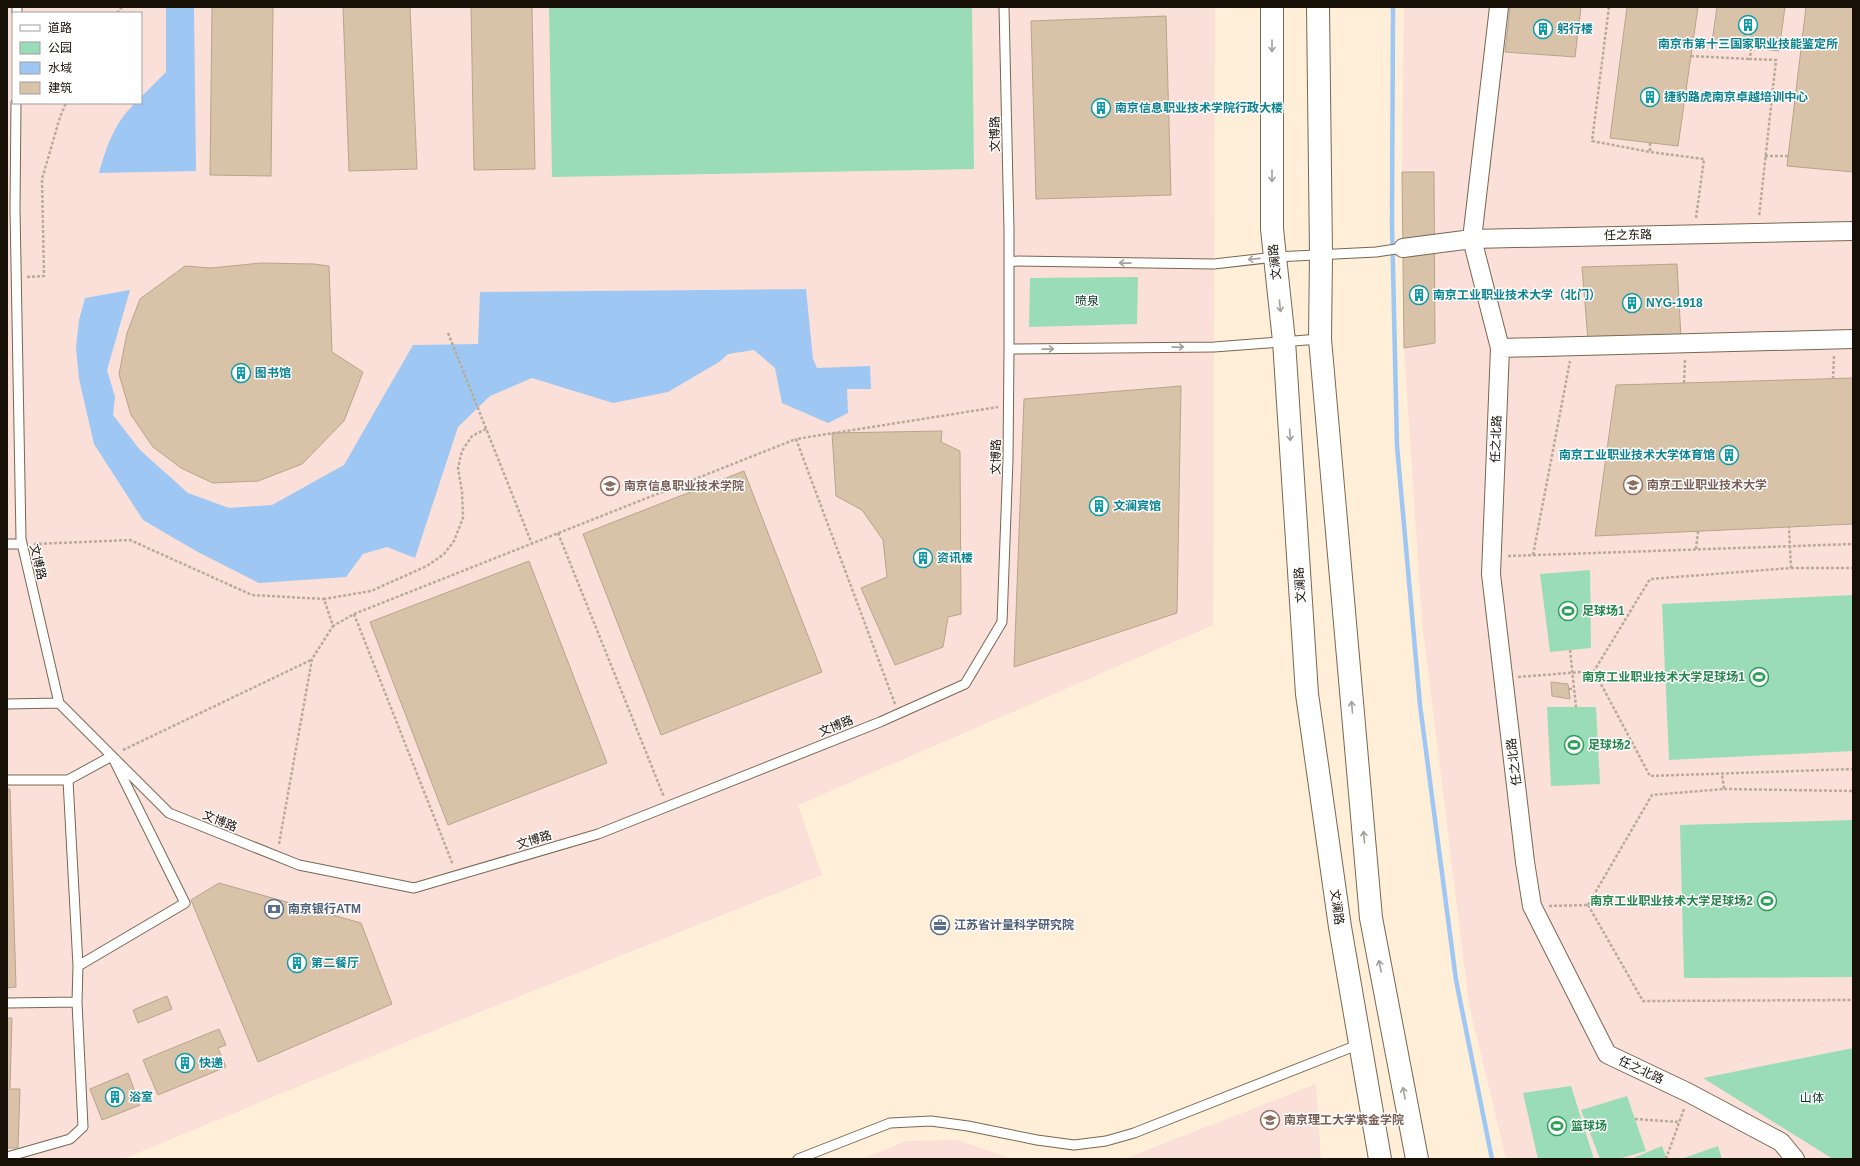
<svg xmlns="http://www.w3.org/2000/svg" width="1860" height="1166" font-family="Arial,'Noto Sans SC',sans-serif">
  <style>
    .education { fill: #fae0d8; fill-rule: evenodd }
    .green { fill: #9adcb7 }
    .water { fill: #9ec7f3 }
    .lines { fill: none; stroke-linecap: round; stroke-linejoin: round }
    .stream { stroke: #9ec7f3; stroke-width: 4.5 }
    .building { fill: #d8c3a9; stroke: #b8a48b }
    .lane-casing { stroke: #79674f; stroke-width: 11 }
    .street-casing { stroke: #79674f; stroke-width: 20 }
    .secondary-casing { stroke: #79674f; stroke-width: 24 }
    .path { stroke: #b9ab99; stroke-width: 2.5; stroke-dasharray: 3 2; stroke-linecap: butt }
    .lane { stroke: #fff; stroke-width: 9 }
    .street { stroke: #fff; stroke-width: 18 }
    .secondary { stroke: #fff; stroke-width: 22 }
    .oneway { stroke: #a29f9c }
    .labels { text-anchor: middle; stroke-width: 3; stroke-linejoin: round; paint-order: stroke }
    .culture-label { font-size: 12px; font-weight: bold; fill: #0d838f; stroke: #fefefe; text-anchor: start }
    .street-label { font-size: 12px; fill: #171007; stroke: #fefefe }
    .park-label { font-size: 12px; fill: #093924; stroke: #fefefe }
    .education-label { font-size: 12px; font-weight: bold; fill: #785e54; stroke: #fefefe; text-anchor: start }
    .leisure-label { font-size: 12px; font-weight: bold; fill: #27864d; stroke: #fefefe; text-anchor: start }
    .service-label { font-size: 12px; font-weight: bold; fill: #4e5e75; stroke: #fefefe; text-anchor: start }
  </style>
  <rect width="100%" height="100%" fill="#ffeed8"/>
  <path class="education" d="M7,7H1215L1213,625L798,805L822,875L423,1035L123,1159H7ZM13,13H141V103H13Z
    M1404,7H1853V1159H1506L1469,1004L1422,621L1404,348L1402,172Z
    M1316,1084L1321,1159H1117L1129,1157Z
    M958,1140L1013,1159H862L907,1141Z"/>
  <path class="green" d="M549,7H972L974,169L552,177Z
    M1138,277L1137,324L1029,327L1030,278Z
    M1590,570L1591,648L1550,652L1540,574Z
    M1853,595V751L1669,760L1662,604Z
    M1547,707H1596L1600,784L1551,786Z
    M1853,820V977L1684,978L1680,825Z
    M1853,1048V1159H1833L1703,1078Z
    M1571,1086L1594,1159H1538L1523,1093Z
    M1627,1096L1646,1151L1618,1159H1600L1581,1110Z
    M1662,1146L1667,1159H1631Z
    M1718,1146L1722,1159H1681Z"/>
  <path class="water" d="M166,7H194L196,171L99,173C107,145 114,124 135,103H141V97L166,72Z
    M806,289L813,359L817,368L870,366L871,389H847L848,413L828,423L782,403L775,368L754,350L728,354L719,362L668,392L613,403L532,378L490,396L458,427L415,558L387,547L363,554L346,577L259,583L196,551L143,520L94,444L79,379L76,347L79,320L85,298L130,290L107,370L115,397L113,415L140,450L188,493L229,508L272,505L344,465L413,345L478,344L480,292Z"/>
  <g class="lines">
    <path class="stream" d="M1393,7L1392,223L1397,446L1420,705L1456,980L1492,1159"/>
  </g>
  <path class="building" d="M212,7H273L271,176L210,175Z
    M343,7H410L417,169L349,171Z
    M471,7H532L535,169L474,170Z
    M1510,7H1581L1575,57L1505,52Z
    M1627,7H1698L1678,146L1610,138Z
    M1717,7H1785L1779,51L1712,42Z
    M1806,7H1853V172L1787,166Z
    M1166,16L1171,195L1036,199L1031,21Z
    M1402,172H1434L1435,343L1404,348Z
    M261,263L314,264L329,266L332,352L363,372L344,421L302,464L258,481L213,483L181,468L153,447L131,415L119,374L127,333L140,299L185,266L211,268Z
    M1677,264L1681,338L1588,340L1582,267Z
    M1853,378V524L1595,536L1616,385Z
    M1181,386L1177,613L1014,667L1024,399Z
    M942,431L941,442L960,451L961,614L948,617L943,647L895,665L861,588L887,577L883,540L862,510L836,496L832,433Z
    M744,471L822,672L661,735L583,534Z
    M529,561L607,763L448,825L370,622Z
    M1551,682L1568,684L1570,699L1552,696Z
    M7,789H10L16,987L7,988Z
    M219,883L361,923L392,1004L258,1062L191,900Z
    M167,996L172,1009L138,1023L133,1010Z
    M7,1018H12L10,1089H20L18,1148H7Z
    M219,1029L226,1045L218,1048L226,1067L158,1095L143,1060Z
    M128,1073L140,1105L102,1120L90,1089Z"/>
  <g class="lines">
    <defs>
      <path id="lane" d="M17,13V7
        M16,103L15,209L21,539L59,703L169,813L299,865L414,888L598,834L880,722L965,684L1002,622L1008,459L1009,349V230L1004,7
        M1009,261L1214,264L1275,257L1376,252L1403,248
        M1009,349L1214,347L1320,339
        M7,544H22
        M7,704L59,703
        M112,756L185,903L78,966L68,780Z
        M7,780H68
        M7,1003L77,1002
        M7,1157L70,1139L83,1127L77,1002L78,966
        M798,1159L890,1123L931,1121L968,1126L1037,1140L1074,1145L1106,1141L1134,1133L1360,1044"/>
      <path id="street" d="M1499,7L1472,239L1500,348L1491,574L1525,862L1532,906L1607,1054L1689,1093L1781,1142L1795,1159
        M1403,248L1472,239L1853,231
        M1500,348L1853,339"/>
      <path id="secondary" d="M1272,7V229L1284,341L1307,694L1340,927L1380,1159
        M1318,7L1321,254L1320,339L1371,918L1417,1159"/>
    </defs>
    <use href="#lane" class="lane-casing"/>
    <use href="#street" class="street-casing"/>
    <use href="#secondary" class="secondary-casing"/>
    <path class="path" d="M1609,7L1592,141L1650,152
      M117,13L122,7
      M1751,48L1750,59L1776,60L1759,217
      M1691,56L1750,59
      M1650,143V152L1704,159L1696,218
      M1765,156H1788
      M27,277L44,276L42,179L60,117L66,103
      M448,333L532,544
      M1833,379L1834,355
      M1684,383L1685,360
      M486,429L472,436L462,451L458,468L462,492L463,518L454,541L444,554L427,566L371,591L324,599L333,626L354,614L796,439
      M558,533L664,797
      M34,544L130,540L252,595L324,599
      M1696,549L1698,531
      M1533,555L1570,361
      M1508,556L1853,544
      M1791,568H1853
      M354,614L453,865
      M1570,650L1576,707
      M1594,671L1650,776L1853,769
      M1518,677L1594,671L1650,579L1791,568L1789,527
      M1569,689H1574
      M895,704L796,439L998,407
      M123,750L311,660
      M1724,789L1853,791
      M279,844L312,659L333,626
      M1588,905L1643,1001L1853,1000
      M1588,905L1652,795L1724,789L1722,774
      M1549,906L1588,905
      M1635,1119L1679,1122
      M1666,1159L1684,1109"/>
    <use href="#lane" class="lane"/>
    <use href="#street" class="street"/>
    <use href="#secondary" class="secondary"/>
  </g>
  <defs><path id="oneway-shaft" d="M-6 0H5M1.5-3L5.5 0L1.5 3" fill="none" stroke-width="1.6" stroke-linecap="round" stroke-linejoin="round"/></defs>
  <g class="oneway">
    <use href="#oneway-shaft" transform="translate(1272 46) rotate(90)"/>
    <use href="#oneway-shaft" transform="translate(1272 176) rotate(90)"/>
    <use href="#oneway-shaft" transform="translate(1254 259) rotate(174)"/>
    <use href="#oneway-shaft" transform="translate(1125 263) rotate(-179)"/>
    <use href="#oneway-shaft" transform="translate(1280 306) rotate(84)"/>
    <use href="#oneway-shaft" transform="translate(1178 347) rotate(-1)"/>
    <use href="#oneway-shaft" transform="translate(1048 349) rotate(-1)"/>
    <use href="#oneway-shaft" transform="translate(1290 435) rotate(86)"/>
    <use href="#oneway-shaft" transform="translate(1352 707) rotate(-95)"/>
    <use href="#oneway-shaft" transform="translate(1364 837) rotate(-95)"/>
    <use href="#oneway-shaft" transform="translate(1380 966) rotate(-101)"/>
    <use href="#oneway-shaft" transform="translate(1404 1093) rotate(-101)"/>
  </g>
  <defs>
    <symbol id="building-ring" viewBox="-11 -11 22 22"><circle r="9.5" fill="#fefefe" stroke="#0f9aa8" stroke-width="1.5"/><path d="M-4-6H4V6H1V3H-1V6H-4ZM-2.5-4.3h1.7v1.8h-1.7ZM.8-4.3h1.7v1.8H.8ZM-2.5-1h1.7V.8h-1.7ZM.8-1h1.7V.8H.8Z" fill="#0f9aa8"/></symbol>
    <symbol id="university-ring" viewBox="-11 -11 22 22"><circle r="9.5" fill="#fefefe" stroke="#8d6e63" stroke-width="1.5"/><path d="M0-5L7-2L0 1L-7-2ZM-4 1L0 2.5L4 1V4Q0 6-4 4Z" fill="#8d6e63"/></symbol>
    <symbol id="stadium-ring" viewBox="-11 -11 22 22"><circle r="9.5" fill="#fefefe" stroke="#2e9e5b" stroke-width="1.5"/><path d="M0-5a6.5 5 0 1 0 0 10a6.5 5 0 1 0 0-10ZM-3.5-1.8h7v3.6h-7Z" fill="#2e9e5b"/></symbol>
    <symbol id="bank-ring" viewBox="-11 -11 22 22"><circle r="9.5" fill="#fefefe" stroke="#5c6f8a" stroke-width="1.5"/><path d="M-6-4H6V4H-6ZM0-2.3a2.3 2.3 0 1 0 0 4.6a2.3 2.3 0 1 0 0-4.6Z" fill="#5c6f8a"/></symbol>
    <symbol id="office-ring" viewBox="-11 -11 22 22"><circle r="9.5" fill="#fefefe" stroke="#5c6f8a" stroke-width="1.5"/><path d="M-6-3h4V-5.5h4V-3h4V5H-6ZM-1-4.5V-3h2v-1.5ZM-6 0V1H6V0Z" fill="#5c6f8a"/></symbol>
  </defs>
  <g fill-rule="evenodd">
    <use href="#building-ring" x="1737" y="14" width="22" height="22"/>
    <use href="#building-ring" x="1532" y="18" width="22" height="22"/>
    <use href="#building-ring" x="1639" y="86" width="22" height="22"/>
    <use href="#building-ring" x="1090" y="97" width="22" height="22"/>
    <use href="#building-ring" x="1408" y="284" width="22" height="22"/>
    <use href="#building-ring" x="1621" y="292" width="22" height="22"/>
    <use href="#building-ring" x="230" y="362" width="22" height="22"/>
    <use href="#building-ring" x="1718" y="444" width="22" height="22"/>
    <use href="#university-ring" x="1622" y="474" width="22" height="22"/>
    <use href="#university-ring" x="599" y="475" width="22" height="22"/>
    <use href="#building-ring" x="1088" y="495" width="22" height="22"/>
    <use href="#building-ring" x="912" y="547" width="22" height="22"/>
    <use href="#stadium-ring" x="1557" y="600" width="22" height="22"/>
    <use href="#stadium-ring" x="1748" y="666" width="22" height="22"/>
    <use href="#stadium-ring" x="1563" y="734" width="22" height="22"/>
    <use href="#stadium-ring" x="1756" y="890" width="22" height="22"/>
    <use href="#bank-ring" x="263" y="898" width="22" height="22"/>
    <use href="#office-ring" x="929" y="914" width="22" height="22"/>
    <use href="#building-ring" x="286" y="952" width="22" height="22"/>
    <use href="#building-ring" x="174" y="1052" width="22" height="22"/>
    <use href="#building-ring" x="104" y="1086" width="22" height="22"/>
    <use href="#university-ring" x="1259" y="1109" width="22" height="22"/>
    <use href="#stadium-ring" x="1546" y="1115" width="22" height="22"/>
  </g>
  <g class="labels">
    <g class="culture-label">
      <text x="1557" y="33">躬行楼</text>
      <text x="1748" y="48" text-anchor="middle">南京市第十三国家职业技能鉴定所</text>
      <text x="1664" y="101">捷豹路虎南京卓越培训中心</text>
      <text x="1115" y="112">南京信息职业技术学院行政大楼</text>
      <text x="1433" y="299">南京工业职业技术大学（北门）</text>
      <text x="1646" y="307">NYG-1918</text>
      <text x="255" y="377">图书馆</text>
      <text x="1715" y="459" text-anchor="end">南京工业职业技术大学体育馆</text>
      <text x="1113" y="510">文澜宾馆</text>
      <text x="937" y="562">资讯楼</text>
      <text x="311" y="967">第二餐厅</text>
      <text x="199" y="1067">快递</text>
      <text x="129" y="1101">浴室</text>
    </g>
    <g class="street-label">
      <text transform="translate(995 134) rotate(-91)" y="4">文博路</text>
      <text transform="translate(1628 235) rotate(-1)" y="4">任之东路</text>
      <text transform="translate(1275 262) rotate(-96)" y="4">文澜路</text>
      <text transform="translate(1496 439) rotate(-88)" y="4">任之北路</text>
      <text transform="translate(996 457) rotate(-89)" y="4">文博路</text>
      <text transform="translate(38 562) rotate(77)" y="4">文博路</text>
      <text transform="translate(1300 585) rotate(-94)" y="4">文澜路</text>
      <text transform="translate(836 726) rotate(-22)" y="4">文博路</text>
      <text transform="translate(1514 762) rotate(-97)" y="4">任之北路</text>
      <text transform="translate(220 821) rotate(22)" y="4">文博路</text>
      <text transform="translate(534 840) rotate(-17)" y="4">文博路</text>
      <text transform="translate(1337 907) rotate(82)" y="4">文澜路</text>
      <text transform="translate(1641 1070) rotate(25)" y="4">任之北路</text>
    </g>
    <g class="park-label">
      <text x="1087" y="305">喷泉</text>
      <text x="1812" y="1102">山体</text>
    </g>
    <g class="education-label">
      <text x="1647" y="489">南京工业职业技术大学</text>
      <text x="624" y="490">南京信息职业技术学院</text>
      <text x="1284" y="1124">南京理工大学紫金学院</text>
    </g>
    <g class="leisure-label">
      <text x="1582" y="615">足球场1</text>
      <text x="1745" y="681" text-anchor="end">南京工业职业技术大学足球场1</text>
      <text x="1588" y="749">足球场2</text>
      <text x="1753" y="905" text-anchor="end">南京工业职业技术大学足球场2</text>
      <text x="1571" y="1130">篮球场</text>
    </g>
    <g class="service-label">
      <text x="288" y="913">南京银行ATM</text>
      <text x="954" y="929">江苏省计量科学研究院</text>
    </g>
  </g>
  <rect width="1860" height="1166" fill="none" stroke="#171007" stroke-width="16"/>
  <rect x="12" y="12" width="130" height="92" fill="#fefefe" stroke="#a29f9b"/>
  <rect x="20" y="25" width="20" height="6" fill="#ffffff" stroke="#a29f9b"/>
  <text x="48" y="32" font-size="12" fill="#171007">道路</text>
  <rect x="20" y="42" width="20" height="12" fill="#9adcb7" stroke="#a29f9b"/>
  <text x="48" y="52" font-size="12" fill="#171007">公园</text>
  <rect x="20" y="62" width="20" height="12" fill="#9ec7f3" stroke="#a29f9b"/>
  <text x="48" y="72" font-size="12" fill="#171007">水域</text>
  <rect x="20" y="82" width="20" height="12" fill="#d8c3a9" stroke="#a29f9b"/>
  <text x="48" y="92" font-size="12" fill="#171007">建筑</text>
</svg>
